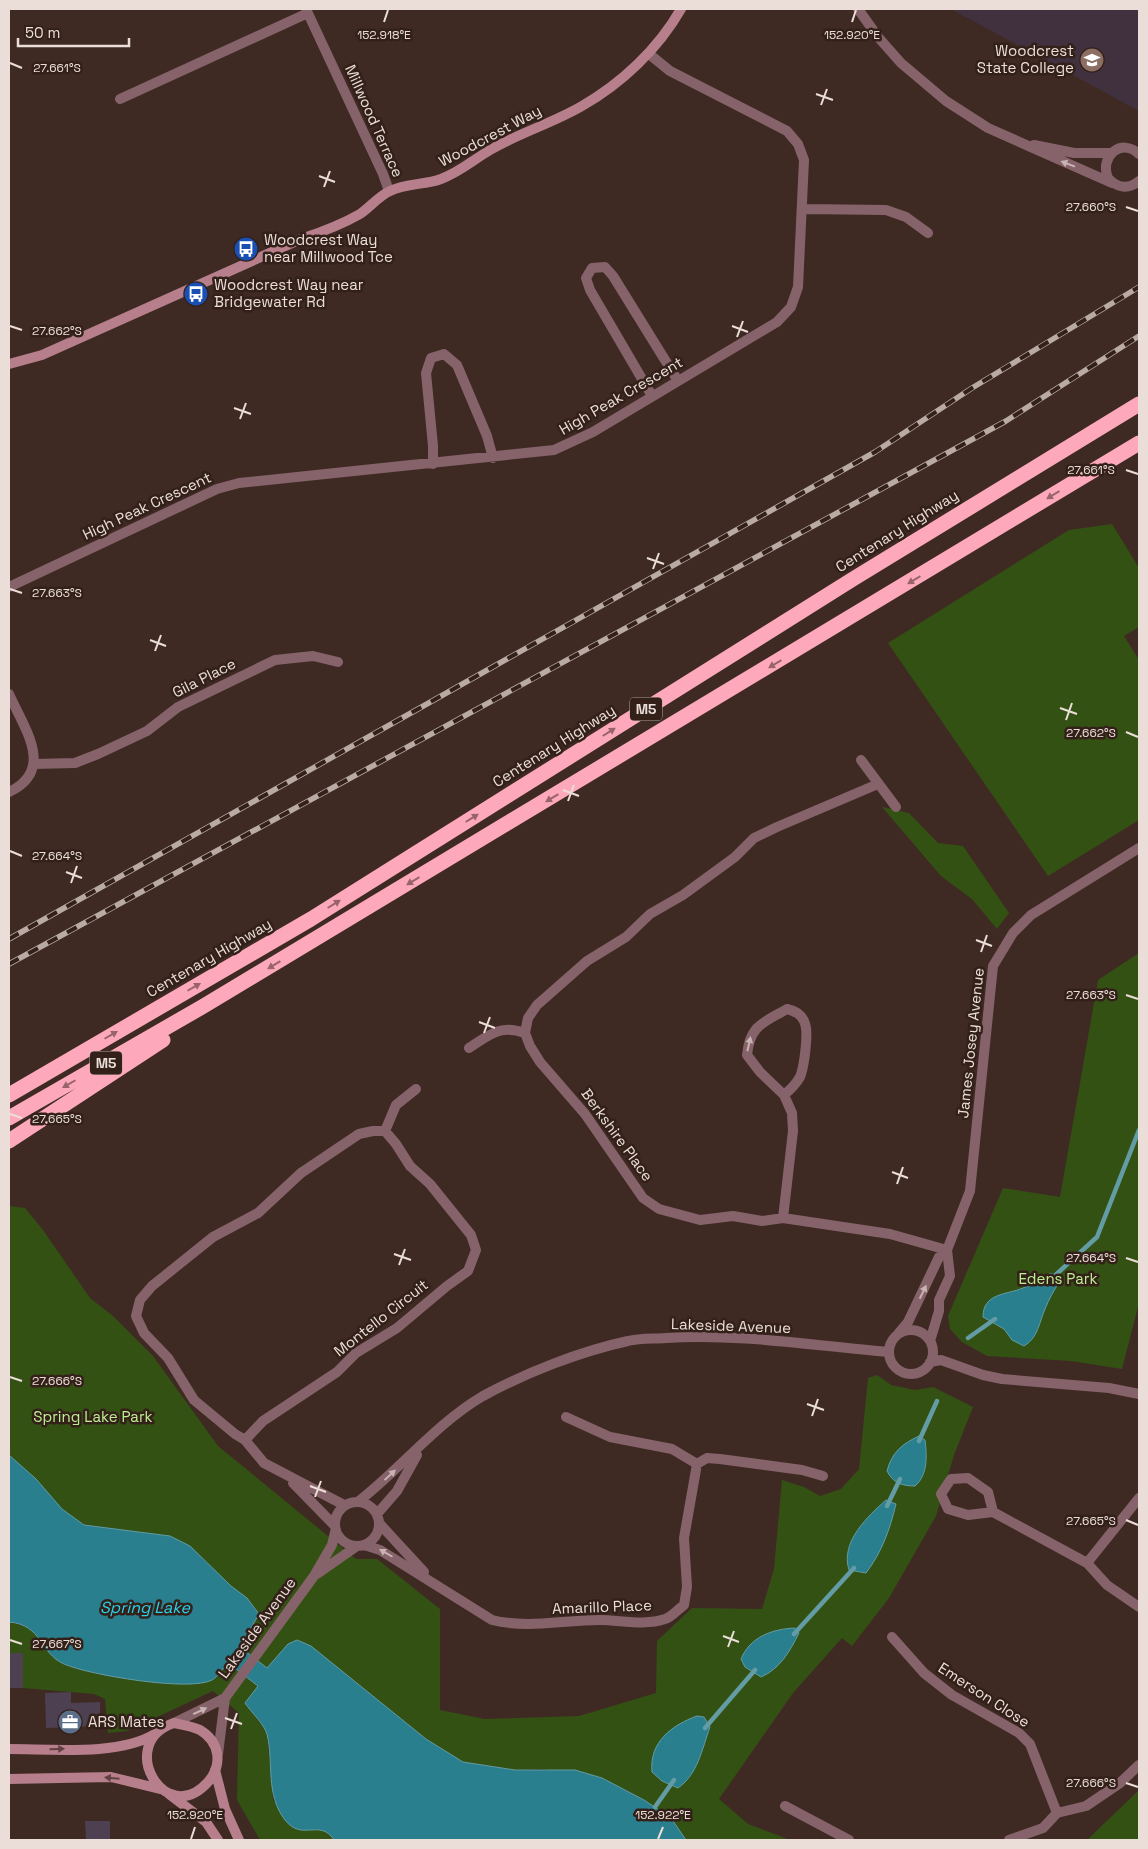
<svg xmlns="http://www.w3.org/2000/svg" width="1148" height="1849" font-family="'Space Grotesk',sans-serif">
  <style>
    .education { fill: #41313e }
    .green { fill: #345114 }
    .water { fill: #297f8e; stroke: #639ca4 }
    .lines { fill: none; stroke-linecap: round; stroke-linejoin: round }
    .stream { stroke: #639ca4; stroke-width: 4.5 }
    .building { fill: #4d4050 }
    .street { stroke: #86636a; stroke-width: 10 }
    .secondary { stroke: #b77f8b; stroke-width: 10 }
    .highway { stroke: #fea9bb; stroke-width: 15 }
    .rail-casing { stroke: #b9aaa4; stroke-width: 5.5 }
    .rail { stroke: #332019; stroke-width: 4; stroke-dasharray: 11; stroke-linecap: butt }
    .oneway { fill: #c8b3b2 }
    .oneway2 { fill: #98646a }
    .oneway3 { fill: #614141 }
    .ticks { fill: none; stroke: #ebded9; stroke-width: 2 }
    .labels { text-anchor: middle; stroke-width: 5; stroke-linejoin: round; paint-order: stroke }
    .shield { fill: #332019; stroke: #b4a59f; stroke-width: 1 }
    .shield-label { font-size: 14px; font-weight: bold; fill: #ebded9 }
    .poi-label { font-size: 15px; fill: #ebded9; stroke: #332019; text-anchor: start }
    .street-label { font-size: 15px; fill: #ebded9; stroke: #332019 }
    .park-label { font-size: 15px; fill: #bdf092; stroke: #332019 }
    .water-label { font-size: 16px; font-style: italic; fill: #28d4ee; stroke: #332019 }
    .ticks-label { font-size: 12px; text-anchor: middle; fill: #ebded9; stroke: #332019; stroke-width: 5; stroke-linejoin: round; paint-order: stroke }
  </style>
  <rect width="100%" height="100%" fill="#3e2a23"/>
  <path class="education" d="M951,9H1139V111Z"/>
  <path class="green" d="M1112,524L1139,568V627L1124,636L1139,660V820L1048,876L888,643L1069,530Z
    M882,807L909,813L938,843L963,846L1009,913L997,929L972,899L941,876Z
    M1139,953V1303L1122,1369L1071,1361L987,1356L962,1342L950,1329L948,1316L1003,1188L1060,1197L1098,980Z
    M9,1206L25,1208L43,1230L90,1298L113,1316L153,1356L218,1446L356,1559H377L440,1609V1710L485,1719L579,1716L656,1693L657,1641L692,1608L762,1609L774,1569L782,1480L804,1487L820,1496L841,1489L859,1469L868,1378L877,1375L891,1385L915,1390L933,1387L973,1407L954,1455L936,1516L889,1598L852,1646L842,1638L793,1693L719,1799L748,1824L790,1840H686L671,1818L630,1793L545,1769L515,1770L463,1762L426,1739L341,1670L288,1644L268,1669L240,1647L259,1613L247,1598L231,1586L190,1546L170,1536L84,1525L62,1509L36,1479L9,1455Z
    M9,1622L31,1628L63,1664L110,1676L169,1684L213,1680L227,1663L258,1686L245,1703L267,1732L273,1799L286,1821L295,1828L325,1830L334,1840H260L237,1800L239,1713L213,1691L127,1731L108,1733L105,1699L94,1694L23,1688V1653H10Z
    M1139,1790V1840H1087Z"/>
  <path class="water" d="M1051,1273L1060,1281C1054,1290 1049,1299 1045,1309C1039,1323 1038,1338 1024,1346L1012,1340L1004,1329L983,1317C983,1293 1006,1295 1023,1288C1032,1285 1042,1278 1051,1273Z
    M919,1436L925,1440C927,1456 928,1475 915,1486C902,1486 893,1483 887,1471C892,1452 902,1444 919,1436Z
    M9,1455L36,1479L62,1509L84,1525L170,1536L190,1546L231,1586L247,1598L259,1614L240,1647L267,1668L288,1644L297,1640L311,1646L426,1739L463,1762L515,1770H575L602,1778L644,1800L671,1818L686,1840H334C320,1818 302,1842 285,1820C265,1794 274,1763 267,1734C264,1724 251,1712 245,1703L258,1686L228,1663C223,1668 218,1677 212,1680C190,1692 89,1675 64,1664C39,1653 43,1625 9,1622Z
    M886,1500L896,1504C890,1529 882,1552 866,1573L849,1570C840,1542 868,1516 886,1500Z
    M795,1628L799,1633C790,1651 780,1669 761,1677L745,1667L741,1659C750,1637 772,1629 795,1628Z
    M697,1716L704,1717L710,1727C702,1749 698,1774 678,1788L662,1781L652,1772C649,1742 672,1725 697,1716Z"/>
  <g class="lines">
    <path class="stream" d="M1050,1280L1097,1237L1139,1130
      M968,1338L995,1319
      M919,1441L937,1401
      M887,1506L900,1479
      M794,1634L854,1568
      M705,1728L755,1670
      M655,1807L674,1780"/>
  </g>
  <path class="building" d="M9,1653H23V1688H9Z
    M71,1692V1703L100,1702V1726L46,1728L45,1693Z
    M85,1821H110V1840H86Z"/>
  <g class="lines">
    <path class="street" d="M306,9L383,174L389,191
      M858,9L878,37L901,63L946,101L988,128L1112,183
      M120,99L308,13
      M1034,145L1074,153H1110
      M1139,154C1121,137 1099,157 1108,178C1117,188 1128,190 1139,181
      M803,209L886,210L906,217L928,233
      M652,396L590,290L586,278L592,268L605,267L613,276L678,381
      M433,464V446L426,373L431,358L444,354L457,365L487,436L493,458
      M9,587L217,489L239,483L554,450L593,432L777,322L791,307L798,287L804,160L798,144L787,131L670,71L649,54
      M9,694C24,728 56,770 9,792
      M861,760L896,807
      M34,764L75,763L98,754L147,731L178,707L275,660L313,656L338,662
      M878,784L777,827L754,838L735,857L683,895L650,914L626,937L587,961L537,1005L528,1018L525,1033L530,1046L540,1062L585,1114L643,1198L659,1209L700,1220L733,1216L762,1221L783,1218L890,1234L947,1250
      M469,1048C489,1035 500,1024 525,1033
      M385,1131L396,1105L416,1089
      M783,1218L793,1131L792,1113L784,1095L760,1072L747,1055C750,1025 763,1023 787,1009C811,1014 807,1035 805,1054C804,1061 803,1070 800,1077C796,1084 790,1090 784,1095
      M889 1352a22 22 0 1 1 44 0a22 22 0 1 1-44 0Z
      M898,1334L908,1322L939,1257L947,1250L970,1191L993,966L1013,933L1031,915L1139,848
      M930,1341L939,1311V1300L950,1276L947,1250
      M930,1362L941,1360L983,1375L1002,1379L1109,1388L1139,1394
      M566,1417L610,1437L672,1449L697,1464
      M245,1440L263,1421L337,1372L356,1353L397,1328L447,1286L468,1271L476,1250L471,1235L430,1184L410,1166L396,1144L385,1131H373L359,1134L301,1173L258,1213L213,1237L152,1286L140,1300L136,1316L144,1333L168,1358L194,1400L235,1434L245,1440L264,1463L344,1505
      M293,1483L334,1525
      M359,1501C400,1469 438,1422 483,1396C525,1373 581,1351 628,1341C640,1338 653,1339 666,1338C740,1333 814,1346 889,1352
      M335 1524a22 22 0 1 1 44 0a22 22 0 1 1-44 0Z
      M993,1512L988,1492L968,1478L951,1479L941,1494L948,1509L968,1515L993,1512L1087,1563L1107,1585L1139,1607
      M377,1514L397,1491L417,1455
      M379,1523L424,1572
      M364,1545L380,1550L492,1620C529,1629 562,1620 600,1620C620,1620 645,1626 665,1619C672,1617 678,1609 684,1605L687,1587L684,1538L697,1464L707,1458L720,1459L802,1470L823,1476
      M1087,1563L1139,1498
      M317,1574L357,1546
      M892,1637L924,1673L952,1695L1019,1733L1030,1744L1057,1813
      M174,1723L225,1698
      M218,1754L225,1698L314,1576L332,1545L335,1532
      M785,1806L849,1840
      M1009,1840L1043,1828L1057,1813L1086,1806L1120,1783L1139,1765"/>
    <path class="secondary" d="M9,364L42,355L301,239C322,232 341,225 360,214C370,207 379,196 390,191C406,183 425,185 441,179C460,172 473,160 490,150C519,133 553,123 582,106C622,83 658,49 681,9
      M174,1723C183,1725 192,1726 200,1730C220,1742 223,1765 208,1782C165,1830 115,1742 174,1723Z
      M9,1749C51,1749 119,1756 155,1734
      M215,1770L225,1809L239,1840
      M9,1779L111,1777L160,1789
      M169,1794L206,1822L218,1840"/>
    <path class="highway" d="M9,1095L311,919L853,579L1139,404
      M9,1118L202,1007L1139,443
      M9,1141L163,1040"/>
    <defs>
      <path id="rail" d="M9,939L875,452L972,388L1139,287
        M9,964L1006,421L1139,336"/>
    </defs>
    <use href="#rail" class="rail-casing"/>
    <use href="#rail" class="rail"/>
  </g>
  <defs><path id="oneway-solid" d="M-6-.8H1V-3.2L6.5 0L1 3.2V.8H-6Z" transform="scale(1.25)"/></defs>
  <g class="oneway">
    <use href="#oneway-solid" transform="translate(1068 164) rotate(-159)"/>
    <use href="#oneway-solid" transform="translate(749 1044) rotate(-77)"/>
    <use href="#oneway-solid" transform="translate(923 1292) rotate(-64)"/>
    <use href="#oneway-solid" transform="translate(390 1475) rotate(-43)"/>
    <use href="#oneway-solid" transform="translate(386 1553) rotate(-150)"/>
    <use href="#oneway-solid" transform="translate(200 1711) rotate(-25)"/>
  </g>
  <g class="oneway2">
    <use href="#oneway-solid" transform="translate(1053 495) rotate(149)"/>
    <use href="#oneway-solid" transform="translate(914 580) rotate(149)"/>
    <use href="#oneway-solid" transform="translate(775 664) rotate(149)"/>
    <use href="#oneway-solid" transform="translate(609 732) rotate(-32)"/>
    <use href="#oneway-solid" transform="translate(552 798) rotate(149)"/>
    <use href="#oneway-solid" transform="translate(472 818) rotate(-32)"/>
    <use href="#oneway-solid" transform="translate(413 881) rotate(149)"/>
    <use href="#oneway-solid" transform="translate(334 904) rotate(-32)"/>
    <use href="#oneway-solid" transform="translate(274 965) rotate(149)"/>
    <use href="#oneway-solid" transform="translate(194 987) rotate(-30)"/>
    <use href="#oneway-solid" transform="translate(111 1035) rotate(-30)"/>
    <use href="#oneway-solid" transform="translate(69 1084) rotate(150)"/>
  </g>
  <g class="oneway3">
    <use href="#oneway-solid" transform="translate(57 1749) rotate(-1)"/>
    <use href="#oneway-solid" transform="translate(112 1778) rotate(-175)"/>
  </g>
  <path class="ticks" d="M384,22L388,10M852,22L856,10M10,63L22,68M816,94L833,100M821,105L827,89M319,176L335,182M324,187L330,171M1126,207L1138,211M10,326L22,330M732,326L748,332M737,337L743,321M234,408L251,414M240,419L246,403M1126,470L1138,474M647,558L664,564M653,569L659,553M10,589L22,593M150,640L166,646M155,651L161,635M1060,708L1077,714M1066,720L1072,703M1126,732L1138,737M563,790L579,796M568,801L574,785M10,851L22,856M66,872L82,878M71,883L77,866M976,940L992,946M981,952L987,935M1126,995L1138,999M479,1022L495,1028M484,1033L490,1017M10,1114L22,1118M892,1172L908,1178M897,1184L903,1167M394,1254L411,1260M1126,1258L1138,1262M399,1265L405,1249M10,1377L22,1381M807,1404L824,1410M812,1416L818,1399M310,1486L326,1492M315,1497L321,1481M1126,1520L1138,1525M723,1636L739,1642M10,1640L22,1644M728,1647L734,1631M225,1718L242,1724M231,1729L237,1713M1126,1783L1138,1787M191,1839L195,1827M658,1839L663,1827"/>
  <defs>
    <symbol id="school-disc" viewBox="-11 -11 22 22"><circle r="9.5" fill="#8d6e63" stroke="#332019"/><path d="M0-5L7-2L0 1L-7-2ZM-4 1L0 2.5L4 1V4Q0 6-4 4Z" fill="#fff"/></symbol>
    <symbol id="bus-disc" viewBox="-11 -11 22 22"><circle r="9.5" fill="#1a4fb4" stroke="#332019"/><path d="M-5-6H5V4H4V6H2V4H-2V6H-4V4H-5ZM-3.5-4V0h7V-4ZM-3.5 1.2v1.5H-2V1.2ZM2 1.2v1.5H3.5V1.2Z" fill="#fff"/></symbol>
    <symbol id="office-disc" viewBox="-11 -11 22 22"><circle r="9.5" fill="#5c6f8a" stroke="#332019"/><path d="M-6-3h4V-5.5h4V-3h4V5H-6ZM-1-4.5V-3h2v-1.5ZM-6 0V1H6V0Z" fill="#fff"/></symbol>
  </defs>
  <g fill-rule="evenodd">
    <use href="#school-disc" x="1078" y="46" width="28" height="28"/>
    <use href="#bus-disc" x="232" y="235" width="28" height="28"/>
    <use href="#bus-disc" x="182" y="280" width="28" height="28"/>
    <use href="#office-disc" x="56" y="1708" width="28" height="28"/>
  </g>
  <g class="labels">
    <g class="shield">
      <rect x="630" y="697.5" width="32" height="23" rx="4"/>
      <rect x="90" y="1051.5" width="32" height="23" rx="4"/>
    </g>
    <g class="shield-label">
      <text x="646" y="714">M5</text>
      <text x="106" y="1068">M5</text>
    </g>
    <g class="poi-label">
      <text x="1074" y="56" text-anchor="end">Woodcrest<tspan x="1074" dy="17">State College</tspan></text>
      <text x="264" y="245">Woodcrest Way<tspan x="264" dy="17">near Millwood Tce</tspan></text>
      <text x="214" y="290">Woodcrest Way near<tspan x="214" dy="17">Bridgewater Rd</tspan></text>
      <text x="88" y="1727">ARS Mates</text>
    </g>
    <g class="street-label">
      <text transform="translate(374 121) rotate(66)" y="5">Millwood Terrace</text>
      <text transform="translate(490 136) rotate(-28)" y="5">Woodcrest Way</text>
      <text transform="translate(621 396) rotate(-30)" y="5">High Peak Crescent</text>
      <text transform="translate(147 506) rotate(-25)" y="5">High Peak Crescent</text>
      <text transform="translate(897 531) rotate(-32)" y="5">Centenary Highway</text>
      <text transform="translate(204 678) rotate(-27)" y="5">Gila Place</text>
      <text transform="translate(554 746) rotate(-32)" y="5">Centenary Highway</text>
      <text transform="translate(209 958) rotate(-30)" y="5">Centenary Highway</text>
      <text transform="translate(971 1043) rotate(-84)" y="5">James Josey Avenue</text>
      <text transform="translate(617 1135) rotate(54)" y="5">Berkshire Place</text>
      <text transform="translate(381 1318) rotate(-38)" y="5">Montello Circuit</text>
      <text transform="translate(731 1326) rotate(2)" y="5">Lakeside Avenue</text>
      <text transform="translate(602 1607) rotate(-2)" y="5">Amarillo Place</text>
      <text transform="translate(257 1628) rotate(-54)" y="5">Lakeside Avenue</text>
      <text transform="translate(984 1695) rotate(33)" y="5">Emerson Close</text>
    </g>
    <g class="park-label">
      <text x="1058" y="1284">Edens Park</text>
      <text x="93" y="1422">Spring Lake Park</text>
    </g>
    <g class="water-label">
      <text x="145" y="1613">Spring Lake</text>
    </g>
  </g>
  <g class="ticks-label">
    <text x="384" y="39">152.918°E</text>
    <text x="852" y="39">152.920°E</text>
    <text x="57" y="72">27.661°S</text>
    <text x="1091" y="211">27.660°S</text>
    <text x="57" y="335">27.662°S</text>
    <text x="1091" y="474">27.661°S</text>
    <text x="57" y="597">27.663°S</text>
    <text x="1091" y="737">27.662°S</text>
    <text x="57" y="860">27.664°S</text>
    <text x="1091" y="999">27.663°S</text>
    <text x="57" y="1123">27.665°S</text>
    <text x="1091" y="1262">27.664°S</text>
    <text x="57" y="1385">27.666°S</text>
    <text x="1091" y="1525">27.665°S</text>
    <text x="57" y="1648">27.667°S</text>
    <text x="1091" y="1787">27.666°S</text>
    <text x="195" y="1819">152.920°E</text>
    <text x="663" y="1819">152.922°E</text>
  </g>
  <rect width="1148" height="1849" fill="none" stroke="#ebded9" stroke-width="20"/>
  <path d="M18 38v8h111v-8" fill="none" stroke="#ebded9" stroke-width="2.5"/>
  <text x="25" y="38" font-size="15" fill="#ebded9" stroke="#332019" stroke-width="4" paint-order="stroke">50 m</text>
</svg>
